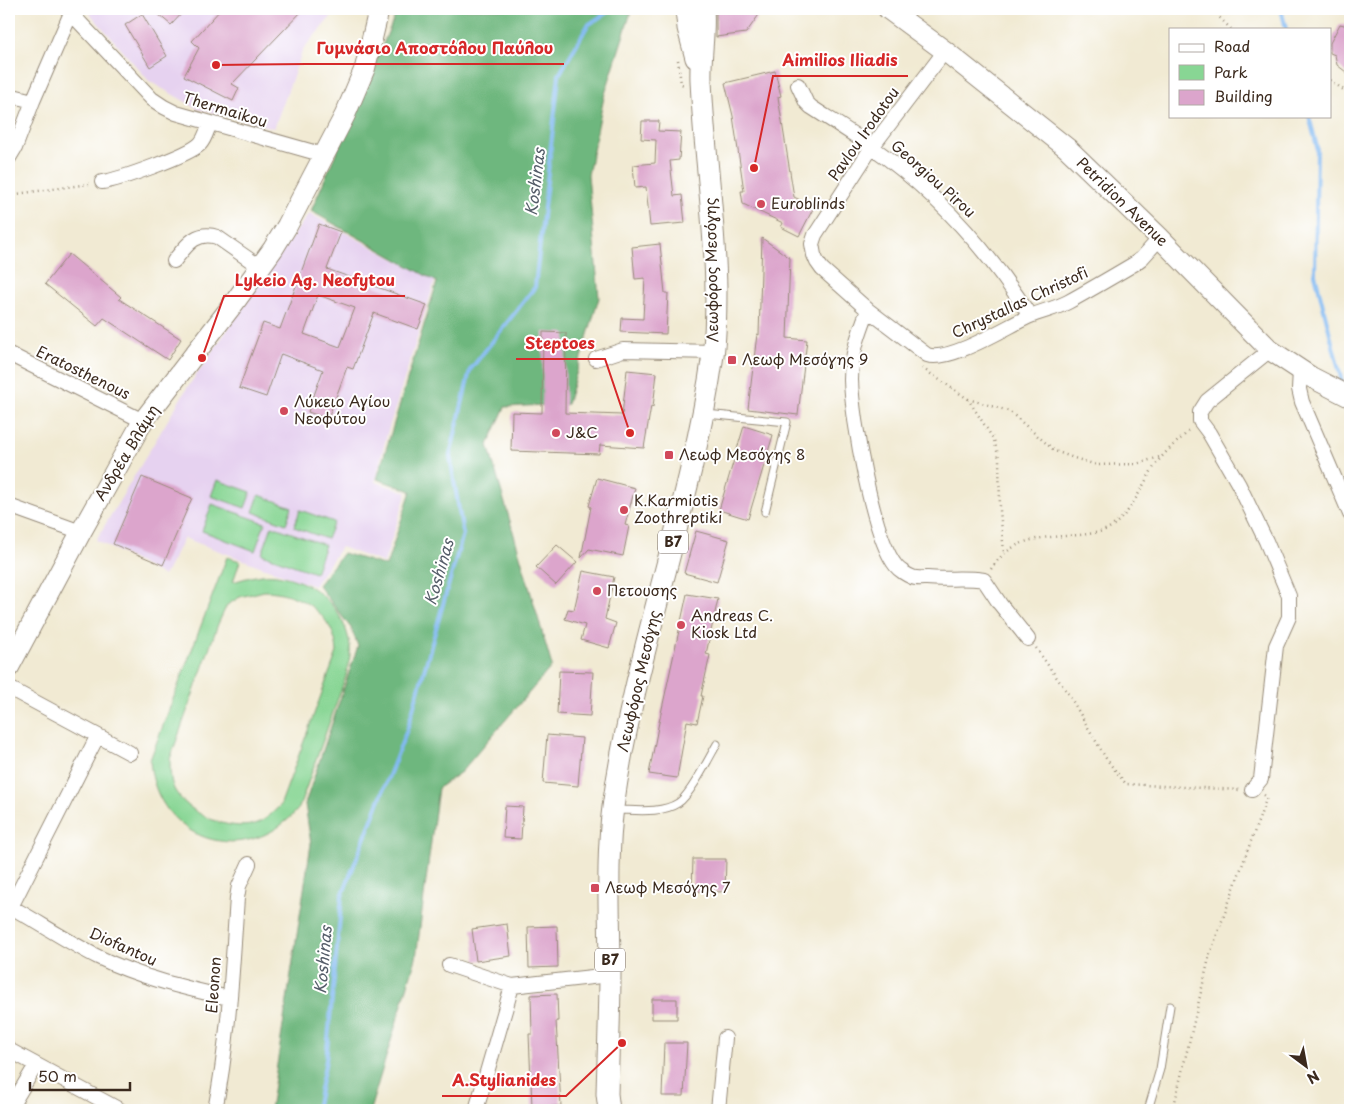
<svg xmlns="http://www.w3.org/2000/svg" width="1359" height="1119" font-family="'Playpen Sans',sans-serif">
  <style>
    .built { fill: #e6d2f0 }
    .green { fill: #88d694; stroke: #628059; fill-rule: evenodd }
    .forest { fill: #6eb77e; stroke: #54704e }
    .lines { fill: none; stroke-linecap: round; stroke-linejoin: round }
    .stream { stroke: #82baf2; stroke-width: 4 }
    .building { fill: #dca5cc; fill-rule: evenodd }
    .lane-casing { stroke: #968a78; stroke-width: 9 }
    .street-casing { stroke: #968a78; stroke-width: 16 }
    .secondary-casing { stroke: #968a78; stroke-width: 22 }
    .primary-casing { stroke: #968a78; stroke-width: 23 }
    .path { stroke: #968a78; stroke-width: 2.5; stroke-dasharray: 1 4; stroke-linecap: butt }
    .lane { stroke: #fff; stroke-width: 7 }
    .street { stroke: #fff; stroke-width: 14 }
    .secondary { stroke: #fff; stroke-width: 20 }
    .primary { stroke: #fff; stroke-width: 21 }
    .poi-dot { fill: #d1495b; stroke: #fff; stroke-width: 2 }
    .labels { text-anchor: middle; stroke-width: 4; stroke-linejoin: round; paint-order: stroke }
    .shield { fill: #fff; stroke: #766a62; stroke-width: 1 }
    .shield-label { font-size: 14px; font-weight: bold; fill: #3b2a1e }
    .street-label { font-size: 15px; fill: #3b2a1e; stroke: #fff }
    .poi-label { font-size: 15px; fill: #3b2a1e; stroke: #fff; text-anchor: start }
    .water-label { font-size: 16px; font-style: italic; fill: #545c68; stroke: #fff }
    .leader { fill: none; stroke: #d62828; stroke-width: 2 }
    .callout-dot { fill: #d62828; stroke: #fff; stroke-width: 2 }
    .callout-label { font-size: 16px; text-anchor: middle; font-weight: bold; fill: #d62828; stroke: #fff; stroke-width: 4; stroke-linejoin: round; paint-order: stroke }
  </style>
  <rect width="100%" height="100%" fill="#fff"/>
  <filter id="ink" filterUnits="userSpaceOnUse"><feTurbulence type="fractalNoise" baseFrequency=".02" numOctaves="2"/><feDisplacementMap in="SourceGraphic" scale="10" xChannelSelector="R" yChannelSelector="G"/><feConvolveMatrix kernelMatrix="1 2 1 2 8 2 1 2 1" color-interpolation-filters="sRGB"/></filter>
  <filter id="wash" filterUnits="userSpaceOnUse"><feTurbulence type="fractalNoise" baseFrequency=".0096" numOctaves="4" result="noise"/><feDisplacementMap in="SourceGraphic" scale="20" xChannelSelector="R" yChannelSelector="G"/><feGaussianBlur stdDeviation="1.12" result="paint"/><feColorMatrix in="noise" values="0 0 0 0 0 0 0 0 0 0 0 0 0 0 0 0 0 1.4 0 .05"/><feComposite in="paint" operator="in"/></filter>
  <g filter="url(#wash)">
    <rect width="100%" height="100%" fill="#f1ead3"/>
    <path class="built" d="M86,9H338L303,49L274,128L198,109L149,81Z
      M309,213L435,281L387,434L375,482L407,492L384,563L341,547L314,586L184,538L164,576L96,540L187,388Z"/>
    <path class="green" d="M217,480L251,492L245,508L211,496Z
      M259,495L292,507L286,524L253,512Z
      M212,504L265,523L255,551L202,531Z
      M300,510L334,522L327,539L294,527Z
      M272,526L325,545L315,573L262,554Z
      M227,557L240,561L233,582C249,577 266,572 282,576C317,583 345,610 350,646C351,656 348,666 346,676L299,808C247,871 155,841 150,760ZM264,591C299,591 335,615 337,652L280,806C273,812 265,821 255,824C228,832 187,813 174,789C170,780 170,768 170,759L218,624L227,605L240,597Z"/>
    <path class="forest" d="M398,9H584L631,12L604,97L588,175L599,298L567,404L505,407L488,445L552,666L461,772L438,788L416,958L370,1110H270L311,844L305,804L358,646L351,628L318,585L343,553L386,566L411,491L377,479L437,282L311,211Z"/>
    <g class="lines">
      <path class="stream" d="M1281,9L1286,29
        M1309,116L1317,147L1315,274L1343,386
        M1348,403L1350,413
        M316,1110L326,1060L342,896L408,727L463,534L450,456L470,370L535,287L559,75L588,25L612,9"/>
    </g>
    <g id="blocks">
      <path class="building" d="M152,9H186L171,25Z
        M221,9H304L232,84L239,88L233,101L184,76L199,48L192,41Z
        M716,9H763L746,33L716,37Z
        M142,14L167,56L150,67L125,25Z
        M1340,24L1348,26V36H1350V75L1337,65L1335,55L1330,53V43Z
        M775,71L781,96L778,97L794,197L814,207L799,236L781,227L783,223L743,204L741,191H744L733,116L725,83Z
        M642,121H659L658,131L681,132L679,160L670,161L674,196L682,195L685,223L650,226L646,187L635,188L633,165L655,163L656,140L641,139Z
        M319,224L341,232L327,269L427,305L418,329L374,313L353,369L347,367L328,419L308,412L323,370L281,354L266,397L239,388L263,323L280,329ZM318,295L355,308L340,347L304,334Z
        M762,238L790,258L787,338L807,340L798,415L748,409L757,334L759,335Z
        M660,244L665,293H668L666,334L621,332L622,318L643,319L645,278L635,279L632,247Z
        M69,254L121,297L119,299L181,339L168,360L104,318L97,326L45,284Z
        M543,332L566,333L565,413L622,415L627,370L657,373L653,407L651,406L644,448L600,445L599,454L511,451L512,412L542,413Z
        M744,426L773,435L748,519L719,510Z
        M142,477L192,498L163,565L113,544Z
        M597,478L635,488L625,525L629,526L623,556L589,549L581,558L591,507L589,506Z
        M696,531L729,540L717,582L684,573Z
        M557,545L577,562L556,585L536,567Z
        M583,571L614,577L605,619L616,623L609,648L581,640L585,625L565,619L568,609L574,610Z
        M687,594L718,599L706,654L710,655L701,696H703L697,723L687,721L677,778L649,774L658,727Z
        M559,671L593,672L590,716L557,714Z
        M547,735L582,738L578,786L543,783Z
        M505,806L523,807L521,839L503,838Z
        M693,859H726L725,892L692,891Z
        M507,924L511,956L476,961L472,929Z
        M557,926L558,967L529,968L528,927Z
        M557,994L558,1021H556L561,1106L532,1107L529,1034H532L531,995Z
        M652,999H677V1019H652Z
        M664,1043H687L684,1096H662Z"/>
    </g>
  </g>
  <g filter="url(#ink)">
    <use href="#blocks" fill-opacity="0" stroke="#968a78" stroke-width="1"/>
    <g class="lines">
      <defs>
        <path id="lane" d="M706,414L787,422L765,512
          M616,810C635,810 661,814 678,803C690,796 709,758 717,744
          M1148,1110L1160,1069L1170,1006"/>
        <path id="street" d="M67,9L152,99L164,107L176,113L324,155
          M945,51L872,147L815,235L812,244L814,255L817,262L822,269L868,310L927,355C949,363 1006,327 1028,317C1041,311 1055,309 1068,302C1090,290 1112,277 1134,264L1142,258L1160,238
          M798,85L806,102L811,107C831,120 852,133 872,147C936,192 988,250 1030,316
          M9,95L33,101
          M9,158L15,148L33,101L71,13
          M102,182C119,180 189,155 200,144C205,139 207,130 210,123
          M174,261C186,246 196,230 217,237L260,267
          M868,310C859,333 851,355 851,380C852,418 873,538 896,566C899,570 907,575 912,577C916,579 922,578 927,578C946,580 965,577 984,580L1000,604L1028,639
          M9,354L143,421
          M596,359L623,350L714,352
          M1300,370L1299,389L1302,402L1350,514
          M9,506L81,532
          M9,688L130,753
          M1252,790L1261,779L1276,646L1289,617V596L1266,541L1239,485L1209,433L1200,421V412L1207,401L1270,350
          M11,907C40,923 68,942 98,957C139,977 184,988 229,998
          M9,911L97,737
          M449,965L512,986L610,975
          M9,1050L120,1110
          M9,1110L36,1065
          M215,1110C229,1040 232,969 237,898L239,886L249,864
          M476,1110L512,986
          M718,1110L725,1038"/>
        <path id="secondary" d="M888,9L945,51L1067,148L1160,238L1270,350L1311,377L1350,397
          M9,667L81,532L143,421L234,303L273,249L287,226L345,115L365,68L379,9"/>
        <path id="primary" d="M686,9L688,28L696,58
          M609,1110L607,1094C608,1053 610,1013 610,973C610,917 606,862 613,807C634,654 691,509 713,355C716,334 716,311 716,289C715,219 704,150 701,80C700,56 705,33 703,9"/>
      </defs>
      <use href="#lane" class="lane-casing"/>
      <use href="#street" class="street-casing"/>
      <use href="#secondary" class="secondary-casing"/>
      <use href="#primary" class="primary-casing"/>
      <path class="path" d="M1215,9L1219,17L1231,29
        M678,60L681,84L684,85
        M1330,80L1345,91H1350
        M9,195L89,184
        M922,368L968,399L994,440L999,458L1000,510L1004,553
        M968,399L1009,411L1055,451L1074,458L1097,465L1136,464L1163,456
        M991,569C1014,535 1043,538 1079,535C1089,534 1100,533 1109,528C1132,515 1141,485 1156,464C1165,451 1180,440 1191,429
        M1036,648L1069,695L1107,760L1126,784L1240,790
        M1173,1110L1210,954L1267,797L1264,795"/>
      <use href="#lane" class="lane"/>
      <use href="#street" class="street"/>
      <use href="#secondary" class="secondary"/>
      <use href="#primary" class="primary"/>
    </g>
  </g>
  <g class="poi-dot">
    <circle cx="761" cy="204" r="5"/>
    <rect x="727" y="355" width="10" height="10" rx="2.5"/>
    <circle cx="284" cy="411" r="5"/>
    <circle cx="556" cy="433" r="5"/>
    <rect x="664" y="450" width="10" height="10" rx="2.5"/>
    <circle cx="624" cy="510" r="5"/>
    <circle cx="597" cy="591" r="5"/>
    <circle cx="681" cy="625" r="5"/>
    <rect x="590" y="883" width="10" height="10" rx="2.5"/>
  </g>
  <g class="labels">
    <g class="shield">
      <rect x="658" y="530.5" width="30" height="23" rx="4"/>
      <rect x="595" y="948.5" width="30" height="23" rx="4"/>
    </g>
    <g class="shield-label">
      <text x="673" y="547">B7</text>
      <text x="610" y="965">B7</text>
    </g>
    <g class="street-label">
      <text transform="translate(225 110) rotate(17)" y="5">Thermaikou</text>
      <text transform="translate(864 134) rotate(-55)" y="5">Pavlou Irodotou</text>
      <text transform="translate(933 179) rotate(42)" y="5">Georgiou Pirou</text>
      <text transform="translate(1122 202) rotate(44)" y="5">Petridion Avenue</text>
      <text transform="translate(712 270) rotate(-91)" y="5">Λεωφόρος Μεσόγης</text>
      <text transform="translate(1020 303) rotate(-25)" y="5">Chrystallas Christofi</text>
      <text transform="translate(83 373) rotate(26)" y="5">Eratosthenous</text>
      <text transform="translate(127 453) rotate(-59)" y="5">Ανδρέα Βλάμη</text>
      <text transform="translate(639 681) rotate(-77)" y="5">Λεωφόρος Μεσόγης</text>
      <text transform="translate(123 947) rotate(24)" y="5">Diofantou</text>
      <text transform="translate(214 985) rotate(-86)" y="5">Eleonon</text>
    </g>
    <g class="poi-label">
      <text x="771" y="209">Euroblinds</text>
      <text x="742" y="365">Λεωφ Μεσόγης 9</text>
      <text x="294" y="407">Λύκειο Αγίου<tspan x="294" dy="17">Νεοφύτου</tspan></text>
      <text x="566" y="438">J&amp;C</text>
      <text x="679" y="460">Λεωφ Μεσόγης 8</text>
      <text x="634" y="506">K.Karmiotis<tspan x="634" dy="17">Zoothreptiki</tspan></text>
      <text x="607" y="596">Πετουσης</text>
      <text x="691" y="621">Andreas C.<tspan x="691" dy="17">Kiosk Ltd</tspan></text>
      <text x="605" y="893">Λεωφ Μεσόγης 7</text>
    </g>
    <g class="water-label">
      <text transform="translate(535 182) rotate(-83)" y="6">Koshinas</text>
      <text transform="translate(439 572) rotate(-74)" y="6">Koshinas</text>
      <text transform="translate(323 960) rotate(-85)" y="6">Koshinas</text>
    </g>
  </g>
  <path class="leader" d="M216 65L307 64H564M754 168L773 76H908M202 358L224 296H405M630 433L605 359H516M622 1043L566 1096H442"/>
  <g class="callout-dot">
    <circle cx="216" cy="65" r="5"/>
    <circle cx="754" cy="168" r="5"/>
    <circle cx="202" cy="358" r="5"/>
    <circle cx="630" cy="433" r="5"/>
    <circle cx="622" cy="1043" r="5"/>
  </g>
  <g class="callout-label">
    <text x="435" y="54">Γυμνάσιο Αποστόλου Παύλου</text>
    <text x="840" y="66">Aimilios Iliadis</text>
    <text x="315" y="286">Lykeio Ag. Neofytou</text>
    <text x="560" y="349">Steptoes</text>
    <text x="504" y="1086">A.Stylianides</text>
  </g>
  <rect width="1359" height="1119" fill="none" stroke="#fff" stroke-width="30"/>
  <rect x="1169" y="28" width="162" height="90" fill="#ffffff" stroke="#b1aaa5"/>
  <rect x="1179" y="44" width="25" height="8" fill="#ffffff" stroke="#b1aaa5"/>
  <text x="1214" y="52" font-size="15" fill="#3b2a1e">Road</text>
  <rect x="1179" y="65" width="25" height="15" fill="#88d694" stroke="#b1aaa5"/>
  <text x="1214" y="78" font-size="15" fill="#3b2a1e">Park</text>
  <rect x="1179" y="90" width="25" height="15" fill="#dca5cc" stroke="#b1aaa5"/>
  <text x="1214" y="102" font-size="15" fill="#3b2a1e">Building</text>
  <g transform="translate(1306 1066) rotate(148)" stroke="#ffffff" stroke-width="4" paint-order="stroke">
  <path d="M0-4L9 19L0 12L-9 19Z" fill="#3b2a1e"/>
  <text y="-8" font-size="14" font-weight="bold" text-anchor="middle" fill="#3b2a1e">N</text>
  </g>
  <path d="M30 1082v8h100v-8" fill="none" stroke="#3b2a1e" stroke-width="2.5"/>
  <text x="38" y="1082" font-size="15" fill="#3b2a1e" stroke="#ffffff" stroke-width="4" paint-order="stroke">50 m</text>
</svg>
